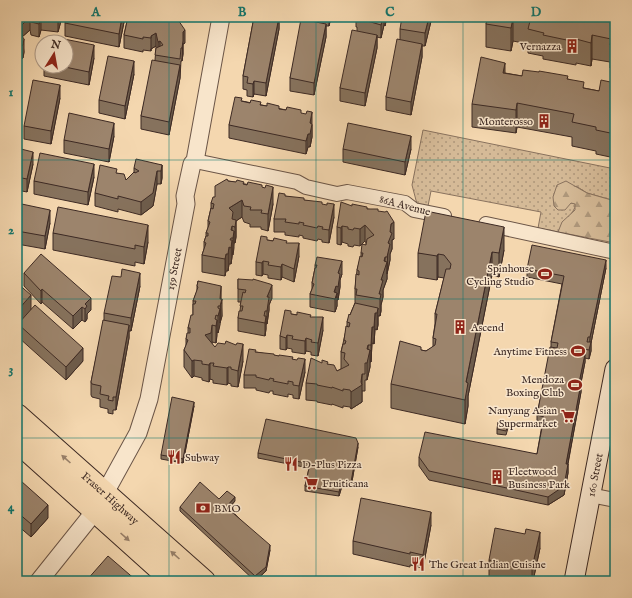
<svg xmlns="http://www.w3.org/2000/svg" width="632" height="598" font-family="'IM FELL English',serif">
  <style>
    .grass { fill: url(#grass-dots); stroke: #89725e }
    .forest { fill: url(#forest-firs); stroke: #89725e }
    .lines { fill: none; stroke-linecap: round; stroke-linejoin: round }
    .minor-casing { stroke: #6b5547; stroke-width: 16 }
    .tertiary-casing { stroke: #6b5547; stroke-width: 19 }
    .secondary-casing { stroke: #3d2a24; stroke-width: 21 }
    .primary-casing { stroke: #3d2a24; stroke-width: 24 }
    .minor { stroke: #f8e5cb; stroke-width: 14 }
    .tertiary { stroke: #f8e5cb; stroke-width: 17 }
    .secondary { stroke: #f8e5cb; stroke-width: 19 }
    .primary { stroke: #f4d7af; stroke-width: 22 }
    .wall { fill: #86725d; stroke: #3d2a24 }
    .shaded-wall { fill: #6d5c4c; stroke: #3d2a24 }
    .building { fill: #9c846c; stroke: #3d2a24 }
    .oneway { fill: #98806a }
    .grid { fill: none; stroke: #0f766e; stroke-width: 1; stroke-opacity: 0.55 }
    .labels { text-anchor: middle; stroke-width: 3; stroke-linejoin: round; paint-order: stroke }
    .poi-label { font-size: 11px; fill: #3d2a24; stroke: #f8e5cb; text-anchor: start }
    .street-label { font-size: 11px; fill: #3d2a24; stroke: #f8e5cb }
    .neatline { fill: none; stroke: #0f766e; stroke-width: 1.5 }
    .grid-label { font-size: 13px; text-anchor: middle; font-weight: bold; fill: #0f766e }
  </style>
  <defs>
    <pattern id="grass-dots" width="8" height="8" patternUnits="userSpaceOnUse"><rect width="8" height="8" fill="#d5ba97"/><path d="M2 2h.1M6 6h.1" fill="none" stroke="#ae977b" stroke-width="1.8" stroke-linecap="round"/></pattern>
    <pattern id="forest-firs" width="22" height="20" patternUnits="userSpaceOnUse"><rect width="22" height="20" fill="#d5ba97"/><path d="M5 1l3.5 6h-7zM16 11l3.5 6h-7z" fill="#ae977b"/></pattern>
  </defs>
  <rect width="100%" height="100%" fill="#f4d7af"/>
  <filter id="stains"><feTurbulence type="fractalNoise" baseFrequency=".005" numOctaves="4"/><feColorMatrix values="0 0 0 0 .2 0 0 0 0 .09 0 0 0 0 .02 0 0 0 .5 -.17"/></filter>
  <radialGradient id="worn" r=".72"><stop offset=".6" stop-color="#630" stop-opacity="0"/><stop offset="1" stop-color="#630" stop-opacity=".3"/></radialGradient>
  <path class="grass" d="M423,130L615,169V201L587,193L576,186L571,203L576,204C574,214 563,221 558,232L538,228L541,212L431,191L428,206L417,204L412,185Z"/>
  <path class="forest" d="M566,181L587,193L615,201V243L558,232L562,222L575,210V204L571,203L565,210H558L554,206L553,197L557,185Z"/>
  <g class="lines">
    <defs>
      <path id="minor" d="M195,161L297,182L306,187L337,194L347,192L405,203L414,210L444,216
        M486,224L615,252
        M590,495L615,500"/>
      <g id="tertiary">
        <path id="s1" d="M39,581L95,511L138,433L149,399L186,204L185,196L192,164L195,161L221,17"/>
      </g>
      <g id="secondary">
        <path id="s2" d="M574,581L615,369"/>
      </g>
      <g id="primary">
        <path id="s3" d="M17,415L204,581"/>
        <path d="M17,441L173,581"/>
      </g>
    </defs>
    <use href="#minor" class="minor-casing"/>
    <use href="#tertiary" class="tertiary-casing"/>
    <use href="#secondary" class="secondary-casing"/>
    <use href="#primary" class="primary-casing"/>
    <use href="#minor" class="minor"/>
    <use href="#tertiary" class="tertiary"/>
    <use href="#secondary" class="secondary"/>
    <use href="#primary" class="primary"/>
  </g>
  <path class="wall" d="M17,17H62L58,32L41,30L39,37L31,35L30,30L22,37L24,52L23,58L21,59V66L17,85Z
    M125,17L119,47L65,36V23Z
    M128,17L185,43L183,44V54L182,61H181L180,78L169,135L141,129V116L155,60L156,48V46L151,49V51L143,50V52L124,48V35Z
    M254,17H287L286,19L279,17V29L266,96L254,94L253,97L247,96V90L243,89V76Z
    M304,17H331L329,26H326V37L314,95L290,91V78L304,20Z
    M356,17H387L385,26L384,25L381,38L377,37V48L365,106L340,101V88L357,31V27H356Z
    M432,17L425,46H422V57L411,115L386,110V97L400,40V29Z
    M488,17H615V73H614V69L610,68V62L592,59L591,66L576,63V65L543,59V56L528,53V44L513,41L511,51L486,47V24Z
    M94,58L89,85L44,76V66H66Z
    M505,73L522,76L568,79L584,88L599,91L615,83V158L596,154V151L572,146V137L517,127L516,133L472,127V104Z
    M134,74L125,119L99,113V100Z
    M60,98L51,144L24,139V126Z
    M242,101L301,113L312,125V137L310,147H308L306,154L229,138V125Z
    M114,136L109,162L64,153V140Z
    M17,148L33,164L27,192L17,190Z
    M343,149H411L405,175L343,162Z
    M162,165V178L161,184H157L153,206L141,215L118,209V212L95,206V193L117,173L126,180L134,172V168Z
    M94,177L88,205L34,194V181Z
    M228,181L262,187L273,204L268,231L261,229V227H250V224L244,222L242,217L236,221V237L235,243H234L231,264H229L228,271H226L225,276L202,272V255L204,249V242L206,236V233L208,228V221L211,208V203L215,197Z
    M285,196L322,204L334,217L329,243L322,242V240L318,239L317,241L303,238V236L299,235V237L285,235V232H274V219Z
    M17,203L50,223L45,249L17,244Z
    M352,206L378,211L394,239L392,240V249L390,254V260L387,274V279L383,290V297L381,305V311L380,316H378V325L377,330L375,329L374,344L372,343L371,362H370V367L367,380H365V391H362V402L351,409L350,407L343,406V408L332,404V405L317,402V401L306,400V383L328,364L337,371L341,369V352L347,326V322L355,303V289L357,270L361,256V253L366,245V243L365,241L360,246L354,245L353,247L348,246V244L342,242L341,245L337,244V227Z
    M53,233L148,242L144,264L135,262V266L53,250Z
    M267,240L287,243L299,256L294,282L282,277L281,280L268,278V275L263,274L262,276L256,275V262Z
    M504,250L499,277L492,275L468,396V406L465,424L391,408V384L421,350L426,351L433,347V338L435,324V314L444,278L438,277L437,280L418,277V253Z
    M315,265L342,274L340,280V287L338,300H337V306L335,312L310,307V294L312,289V283L315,268Z
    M606,268L591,343V351L589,359L585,358V362L581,383V392L568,464V473L564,495L548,505L429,480L419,466V457L537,454L542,425L537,424V415L551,347V342L562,284L527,277V269Z
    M24,273L91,310L87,314V319L85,322L82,320L73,329L42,302L41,304L24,286Z
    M238,279L272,298L269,305V310L267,324H266V329L265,336L238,331V318L240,311L241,302H238Z
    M198,281L221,299L222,316L220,323L218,333L217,332L216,343L212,342V344L215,347L243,361L238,387L231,386V384L228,383L227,385L213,383V380L210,379L209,382L202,380V378L194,376L192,378L184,367V350L186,346V339L188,333V328L193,315V301L197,291V286Z
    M17,283L31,309L83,361L66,380L18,337V327L17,328Z
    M140,286L131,331H129V338L116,410H113V414L108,413V409L100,407V399L92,397L91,395V382L104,320V313Z
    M291,314L311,317L323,330L318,356L311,355V352L306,351L305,354L292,352V349L287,348L286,350L280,349V336Z
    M256,352L293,359L305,372L299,399L293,398V395L288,394V397L273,394V391H270L269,393L256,390V388H244V375Z
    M194,406L183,463L161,459V455Z
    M508,428L506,435L497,434V429Z
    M358,447L351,487L342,486L339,496L305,491V486L309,468L258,458V453Z
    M17,485L48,518L31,537L17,525Z
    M219,499L235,501L229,508L270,550L266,571L255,581L180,511V507Z
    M431,525L423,568L410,565V567L353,554V541Z
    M540,548L533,581H511L489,577V560Z"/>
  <path class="shaded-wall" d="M30,17V30L22,37V25Z
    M41,17V30L39,37V24Z
    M59,17H62L58,32V19Z
    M122,17H125L119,47V34Z
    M279,17V29L266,96V83Z
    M329,17H331L329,26Z
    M383,17H384V25L381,38V25Z
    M385,17H387L385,26Z
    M429,17H432L425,46V33Z
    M513,18V41L511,51V28Z
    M20,23V36L17,25Z
    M326,24V37L314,95V83Z
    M185,30V43L183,44V54L182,61L183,32Z
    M156,33V46L151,49V51V36Z
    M377,35V48L365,106V93Z
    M592,35V59L591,66V43Z
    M24,39V52L23,58L21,59V46Z
    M160,41V54L158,55V42Z
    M422,44V57L411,115V102Z
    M94,45V58L89,85V72Z
    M21,53V66L17,85V72Z
    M134,61V74L125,119V106Z
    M505,63V87L503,73Z
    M180,65V78L169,135V122Z
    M254,81V94L253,97V84Z
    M60,85V98L51,144V131Z
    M517,103V127L516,133V110Z
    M312,112V137L310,147V123Z
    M114,123V136L109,162V149Z
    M308,134V147L306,154V141Z
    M411,136V149L405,175V162Z
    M33,152V164L27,192V179Z
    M94,164V177L88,205V192Z
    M162,165V178L161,184V171Z
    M157,171V184L153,206L141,215V202Z
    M273,187V204L268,231V214Z
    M242,200V217L236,221V237L235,243V227L232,226V238L229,208Z
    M334,204V217L329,243V230Z
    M50,210V223L45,249V236Z
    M394,222V239L392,240V249L390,254V260L387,274L388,243L391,224Z
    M148,225V242L144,264V247Z
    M365,225V241L360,246V229Z
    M342,226V242L341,245V228Z
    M504,227V250L499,277V253Z
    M234,231V248L233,255V238Z
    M232,240V257L231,264V248Z
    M299,243V256L294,282V269Z
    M229,247V264L228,271V254Z
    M492,252V275L468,396V406L465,424V400L466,382Z
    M226,254V271L225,276V259Z
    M438,254V277L437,280V256Z
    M385,257V267L387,262V279L383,290V297L381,305V311L380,316V299L379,294Z
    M606,260V268L591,343V351L589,359L590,337Z
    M263,261V274L262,276V263Z
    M342,261V274L340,280V287L338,300V273Z
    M282,264V277L281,280V267Z
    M140,273V286L131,331V318Z
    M272,285V298L269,305V310L267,324V297Z
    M221,286V304L222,299V316L220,323Z
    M336,286V298L337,293V306L335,312V299L334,292Z
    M42,289V302L41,304V291Z
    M31,295V312L18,324V327L17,328V311Z
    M91,298V310L87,314V319L85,322V304Z
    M82,307V320L73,329V316Z
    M378,308V325L377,330V313Z
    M220,309V325L218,333V316Z
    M375,313V329L374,344V327Z
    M266,316V329L265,336V323Z
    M323,317V330L318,356V343Z
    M217,320V336L216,343V326Z
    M129,325V338L116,410V397Z
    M212,325V342L211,350L205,335Z
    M372,327V343L371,362V345Z
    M287,335V348L286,350V338Z
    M306,338V351L305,354V341Z
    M243,344V361L238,387V371Z
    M368,345V357L370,350V367L367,380V349Z
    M83,348V361L66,380V367Z
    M585,354V362L579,392V383Z
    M305,359V372L299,399V386Z
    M194,360V376L192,378V361Z
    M210,363V379L209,382V365Z
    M228,367V383L227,385V368Z
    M362,374V402L351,409V392L361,382Z
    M581,383V392L566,473V464Z
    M194,402V406L183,463V459Z
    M358,443V447L351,487V482Z
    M568,464V473L564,495L548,505V497Z
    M342,481V486L339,496V492Z
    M235,497V501L226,511V507Z
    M48,505V518L31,537V524Z
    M431,512V525L423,568V555Z
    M540,532V548L533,581H532V568Z
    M270,545V550L266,571L255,581V576Z"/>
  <path class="building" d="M17,17H40L39,24L31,22L30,17L22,25L20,23L17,25L22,30V36L24,39L23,45L21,46L17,45Z
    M43,17H59L58,19Z
    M66,17H122L119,34L65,23Z
    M128,17H176L185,30L183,32V41L182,48H181L180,59L155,55L156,48L163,45L160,41L158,42L156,33L151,36V38L143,37V39L124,35Z
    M254,17H279L266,83L254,81L253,84L247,83L248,77L243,76Z
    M357,17H383L381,25L357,18Z
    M402,17H429L425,33L400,29Z
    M488,17H615V49H614V46L610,45L611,39L592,35L591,43L576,39V42L543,35L544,33L528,29L530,21L513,18L511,28L486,24Z
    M301,19L326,24L314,83L290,78Z
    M352,30L377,35L365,93L340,88Z
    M49,36L94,45L89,72L60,66H66V42H48Z
    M397,39L422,44L411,102L386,97Z
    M17,52L21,53L17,72Z
    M108,56L134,61L125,106L99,100Z
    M481,57L505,63L503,73L522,76L523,70L539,72V71L568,76L567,79L584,82L583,88L599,91L601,80L615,83V134L596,130V127L572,122L574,114L517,103L516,110L472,104Z
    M152,60L180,65L169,122L141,116Z
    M33,80L60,85L51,131L24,126Z
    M235,97L242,98L241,101L250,103L251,100L261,102L260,105L267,106V103L279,106V109L286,110L287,107L301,110V113L306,114L307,111L312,112L310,123L312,124L310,134H308L306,141L229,125Z
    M69,113L114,123L109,149L64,140Z
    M348,123L411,136L405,162L343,149Z
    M17,148L33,152L27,179L17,177Z
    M40,153L94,164L88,192L34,181Z
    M136,159L162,165L161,171H157L153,193L141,202L118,196V199L95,193L100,165L117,169L116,173L124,174L126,180L134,172L135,173L139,171L134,168Z
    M227,179L228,181L236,182L237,180L244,182L243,184L247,185L248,182L262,185V187L265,188L266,185L273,187L268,214L261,213L262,210H250L251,207L244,206L242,200L229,208L233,212L232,219L236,220L235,227L232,226L231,230L234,231L233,238H231L230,240H232L231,248L229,247L228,254H226L225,259L202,255L206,243L204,242L206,236H208V233H206L210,222L208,221L211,208L213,209L214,204L211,203L213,197H215V186Z
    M279,193L285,194V196L304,198V200L322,202V204L327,205V203L334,204L329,230L322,229L323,227L318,226L317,228L303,225L304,223L299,222V224L285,222L286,219H274Z
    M341,202L352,206V204L367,207V209H378V211L385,212L387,211L394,222L391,224L390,232L392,233L388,243L390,244L387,257H385L384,261L387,262L381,280H383L379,294H381L380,299L356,295L357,289H355L356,274L359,275V271L357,270L360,256L362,257L363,253H361L362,244L366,245L367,239L374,235L365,225L360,229L354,228L353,230L348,229V227L342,226L341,228L337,227Z
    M17,203L50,210L45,236L17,231Z
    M58,207L148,225L144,247L135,245V249L53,233Z
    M426,211L504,227L499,253L492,252L466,382L468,383L465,400L391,384L400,341L421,347V350L426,351L435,345L436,339L433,338L437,314H435L446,269H450L451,264L444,255L438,254L437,256L418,253Z
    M261,236L267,237V240L273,241L274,238L287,241L286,243H299L294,269L282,264L281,267L268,265L269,262L263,261L262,263L256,262Z
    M532,245L606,260L590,337H588L587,342H591L589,350L574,347L573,351L585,354L579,383H581L566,464H568L564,486L548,497L429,471L419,457L425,432L537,454L544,417L537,415L550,347L557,348L558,343L551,342L564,276L527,269Z
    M41,254L91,298L85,304L87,306L85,309L82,307L73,316L42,289L41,291L24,273Z
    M317,257L342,261L338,273L340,274L338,287L336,286L334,292L337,293L335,299L310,294L314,284L312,283L315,268H316L317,265H315Z
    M122,269L140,273L131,318L104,313L112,276L121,277Z
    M238,279L253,280V279L270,284L272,285L267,297H269L267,311H265L264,316H266L265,323L238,318L239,311H242L243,306H240L243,292L245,293L246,290L238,289Z
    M198,281L221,286L220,299H222L220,306H218V308L220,309L218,316L216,315L215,319L217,320L216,326L212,325L211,333L205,335L215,347L218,343L225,344L226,341L236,345L237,343L243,344L238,371L231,369V367H228L227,368L213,366L214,363H210L209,365L202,364V361L194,360L192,361L184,350L188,340L186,339L187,333H190V328H188L191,315H193V304H195L196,301H193L198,287L197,286Z
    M17,283L31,295L17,311Z
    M355,303L378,308L377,313H375L374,327H372L371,345H368L367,349L370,350L367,363H365V374H362L361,382L362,385L351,392L350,390L343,389V391L332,387V388L317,385V384L306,383L311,358L322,363V360L328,362L327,364L334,365L337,371L349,365L344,359L345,353L341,352L343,344H345L346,341L344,340L346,326L349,327L350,323L347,322L349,314L350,315Z
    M35,305L83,348L66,367L18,324Z
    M285,310L291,311V314L297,315V312L311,315L310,317H323L318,343L311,342L312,340L306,338L305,341L292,339L293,336L287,335L286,338L280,336Z
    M103,320L129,325L116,397H113V401L108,400L109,396L100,394L101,386L92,384L91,382Z
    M249,349L256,350L255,352L274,354V355L279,356V355L293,357L292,359L297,360L298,358L305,359L299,386L293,385V382L288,381V384L273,381L274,379L270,378L269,380L256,377V375H244Z
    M172,397L194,402L183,459L161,455Z
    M266,419L356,438L358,443L351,482L342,481L339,492L305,486L310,464L258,453Z
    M498,422L508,424L506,431L497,429Z
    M21,481L48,505L31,524L17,512V485Z
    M200,482L219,499L227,491L235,497L226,507L270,545L266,567L255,576L180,507Z
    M361,498L431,512L423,555L410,552V554L353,541Z
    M495,528L525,534L526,529L540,532L532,568L489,560Z
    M108,556L137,581H86Z
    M355,578L381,581H354Z"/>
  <defs><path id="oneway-solid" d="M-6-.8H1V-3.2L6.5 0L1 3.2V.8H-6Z"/></defs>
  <g class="oneway">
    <use href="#oneway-solid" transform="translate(66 459) rotate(-138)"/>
    <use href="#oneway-solid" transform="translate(125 537) rotate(42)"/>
    <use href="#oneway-solid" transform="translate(175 555) rotate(-138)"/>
  </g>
  <path class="grid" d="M169,17V581M316,17V581M463,17V581M17,160H615M17,299H615M17,438H615"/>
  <defs>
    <symbol id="building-bare" viewBox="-9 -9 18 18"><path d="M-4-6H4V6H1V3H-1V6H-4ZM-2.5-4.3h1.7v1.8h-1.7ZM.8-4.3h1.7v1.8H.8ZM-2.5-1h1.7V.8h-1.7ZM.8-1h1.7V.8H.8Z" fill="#8f2418" stroke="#f8e5cb" stroke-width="2.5" paint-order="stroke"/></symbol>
    <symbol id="stadium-bare" viewBox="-9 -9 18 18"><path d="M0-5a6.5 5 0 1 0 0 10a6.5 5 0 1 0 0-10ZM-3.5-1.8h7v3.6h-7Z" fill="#8f2418" stroke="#f8e5cb" stroke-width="2.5" paint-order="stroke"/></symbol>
    <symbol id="supermarket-bare" viewBox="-9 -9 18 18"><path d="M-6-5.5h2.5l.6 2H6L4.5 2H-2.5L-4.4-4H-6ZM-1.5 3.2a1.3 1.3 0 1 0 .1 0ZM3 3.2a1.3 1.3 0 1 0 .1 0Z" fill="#8f2418" stroke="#f8e5cb" stroke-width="2.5" paint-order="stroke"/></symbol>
    <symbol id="restaurant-bare" viewBox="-9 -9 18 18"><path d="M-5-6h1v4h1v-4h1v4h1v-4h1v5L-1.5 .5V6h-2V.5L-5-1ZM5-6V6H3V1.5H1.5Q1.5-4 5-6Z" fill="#8f2418" stroke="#f8e5cb" stroke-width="2.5" paint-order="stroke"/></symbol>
    <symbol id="bank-bare" viewBox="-9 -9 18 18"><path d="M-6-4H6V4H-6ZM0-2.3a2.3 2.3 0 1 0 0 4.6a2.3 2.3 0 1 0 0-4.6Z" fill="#8f2418" stroke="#f8e5cb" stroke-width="2.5" paint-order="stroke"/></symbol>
  </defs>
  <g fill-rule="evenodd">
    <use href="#building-bare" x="562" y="36" width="20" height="20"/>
    <use href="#building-bare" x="534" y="111" width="20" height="20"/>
    <use href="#stadium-bare" x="535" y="264" width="20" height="20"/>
    <use href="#building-bare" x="450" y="317" width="20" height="20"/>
    <use href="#stadium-bare" x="568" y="341" width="20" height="20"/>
    <use href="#stadium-bare" x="565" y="375" width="20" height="20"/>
    <use href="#supermarket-bare" x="558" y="406" width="20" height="20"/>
    <use href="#restaurant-bare" x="164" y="447" width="20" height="20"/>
    <use href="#restaurant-bare" x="281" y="454" width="20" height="20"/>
    <use href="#building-bare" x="487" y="467" width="20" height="20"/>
    <use href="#supermarket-bare" x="301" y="473" width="20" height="20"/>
    <use href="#bank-bare" x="193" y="498" width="20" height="20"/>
    <use href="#restaurant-bare" x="408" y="554" width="20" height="20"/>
  </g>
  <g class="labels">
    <g class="poi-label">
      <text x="561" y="50" text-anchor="end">Vernazza</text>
      <text x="533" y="125" text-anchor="end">Monterosso</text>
      <text x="534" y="272" text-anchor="end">Spinhouse<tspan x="534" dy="13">Cycling Studio</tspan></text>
      <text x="471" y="331">Ascend</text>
      <text x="567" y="355" text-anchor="end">Anytime Fitness</text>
      <text x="564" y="383" text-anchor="end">Mendoza<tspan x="564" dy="13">Boxing Club</tspan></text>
      <text x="557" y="414" text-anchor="end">Nanyang Asian<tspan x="557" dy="13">Supermarket</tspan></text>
      <text x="185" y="461">Subway</text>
      <text x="302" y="468">D-Plus Pizza</text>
      <text x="508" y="475">Fleetwood<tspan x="508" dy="13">Business Park</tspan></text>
      <text x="322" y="487">Fruiticana</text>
      <text x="214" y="512">BMO</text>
      <text x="429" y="568">The Great Indian Cuisine</text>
    </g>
    <g class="street-label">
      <text transform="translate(405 205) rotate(15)" y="4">86A Avenue</text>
      <text dy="4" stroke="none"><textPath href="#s1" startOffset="347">159 Street</textPath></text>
      <text dy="4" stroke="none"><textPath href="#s2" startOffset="108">160 Street</textPath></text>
      <text dy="4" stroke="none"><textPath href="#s3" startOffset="125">Fraser Highway</textPath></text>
    </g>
  </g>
  <rect width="632" height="598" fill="none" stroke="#f4d7af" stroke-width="44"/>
  <g transform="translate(54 54) rotate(11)"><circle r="19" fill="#f8e5cb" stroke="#ad9a88"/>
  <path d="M0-3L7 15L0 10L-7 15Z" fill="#8f2418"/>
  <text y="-6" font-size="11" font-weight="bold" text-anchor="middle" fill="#3d2a24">N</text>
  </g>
  <rect x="22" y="22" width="588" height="554" class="neatline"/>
  <g class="grid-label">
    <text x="96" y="16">A</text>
    <text x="242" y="16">B</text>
    <text x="390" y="16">C</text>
    <text x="536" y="16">D</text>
    <text x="11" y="96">1</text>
    <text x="11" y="234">2</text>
    <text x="11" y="373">3</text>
    <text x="11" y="511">4</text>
  </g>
  <rect width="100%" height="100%" filter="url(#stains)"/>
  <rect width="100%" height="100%" fill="url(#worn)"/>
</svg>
